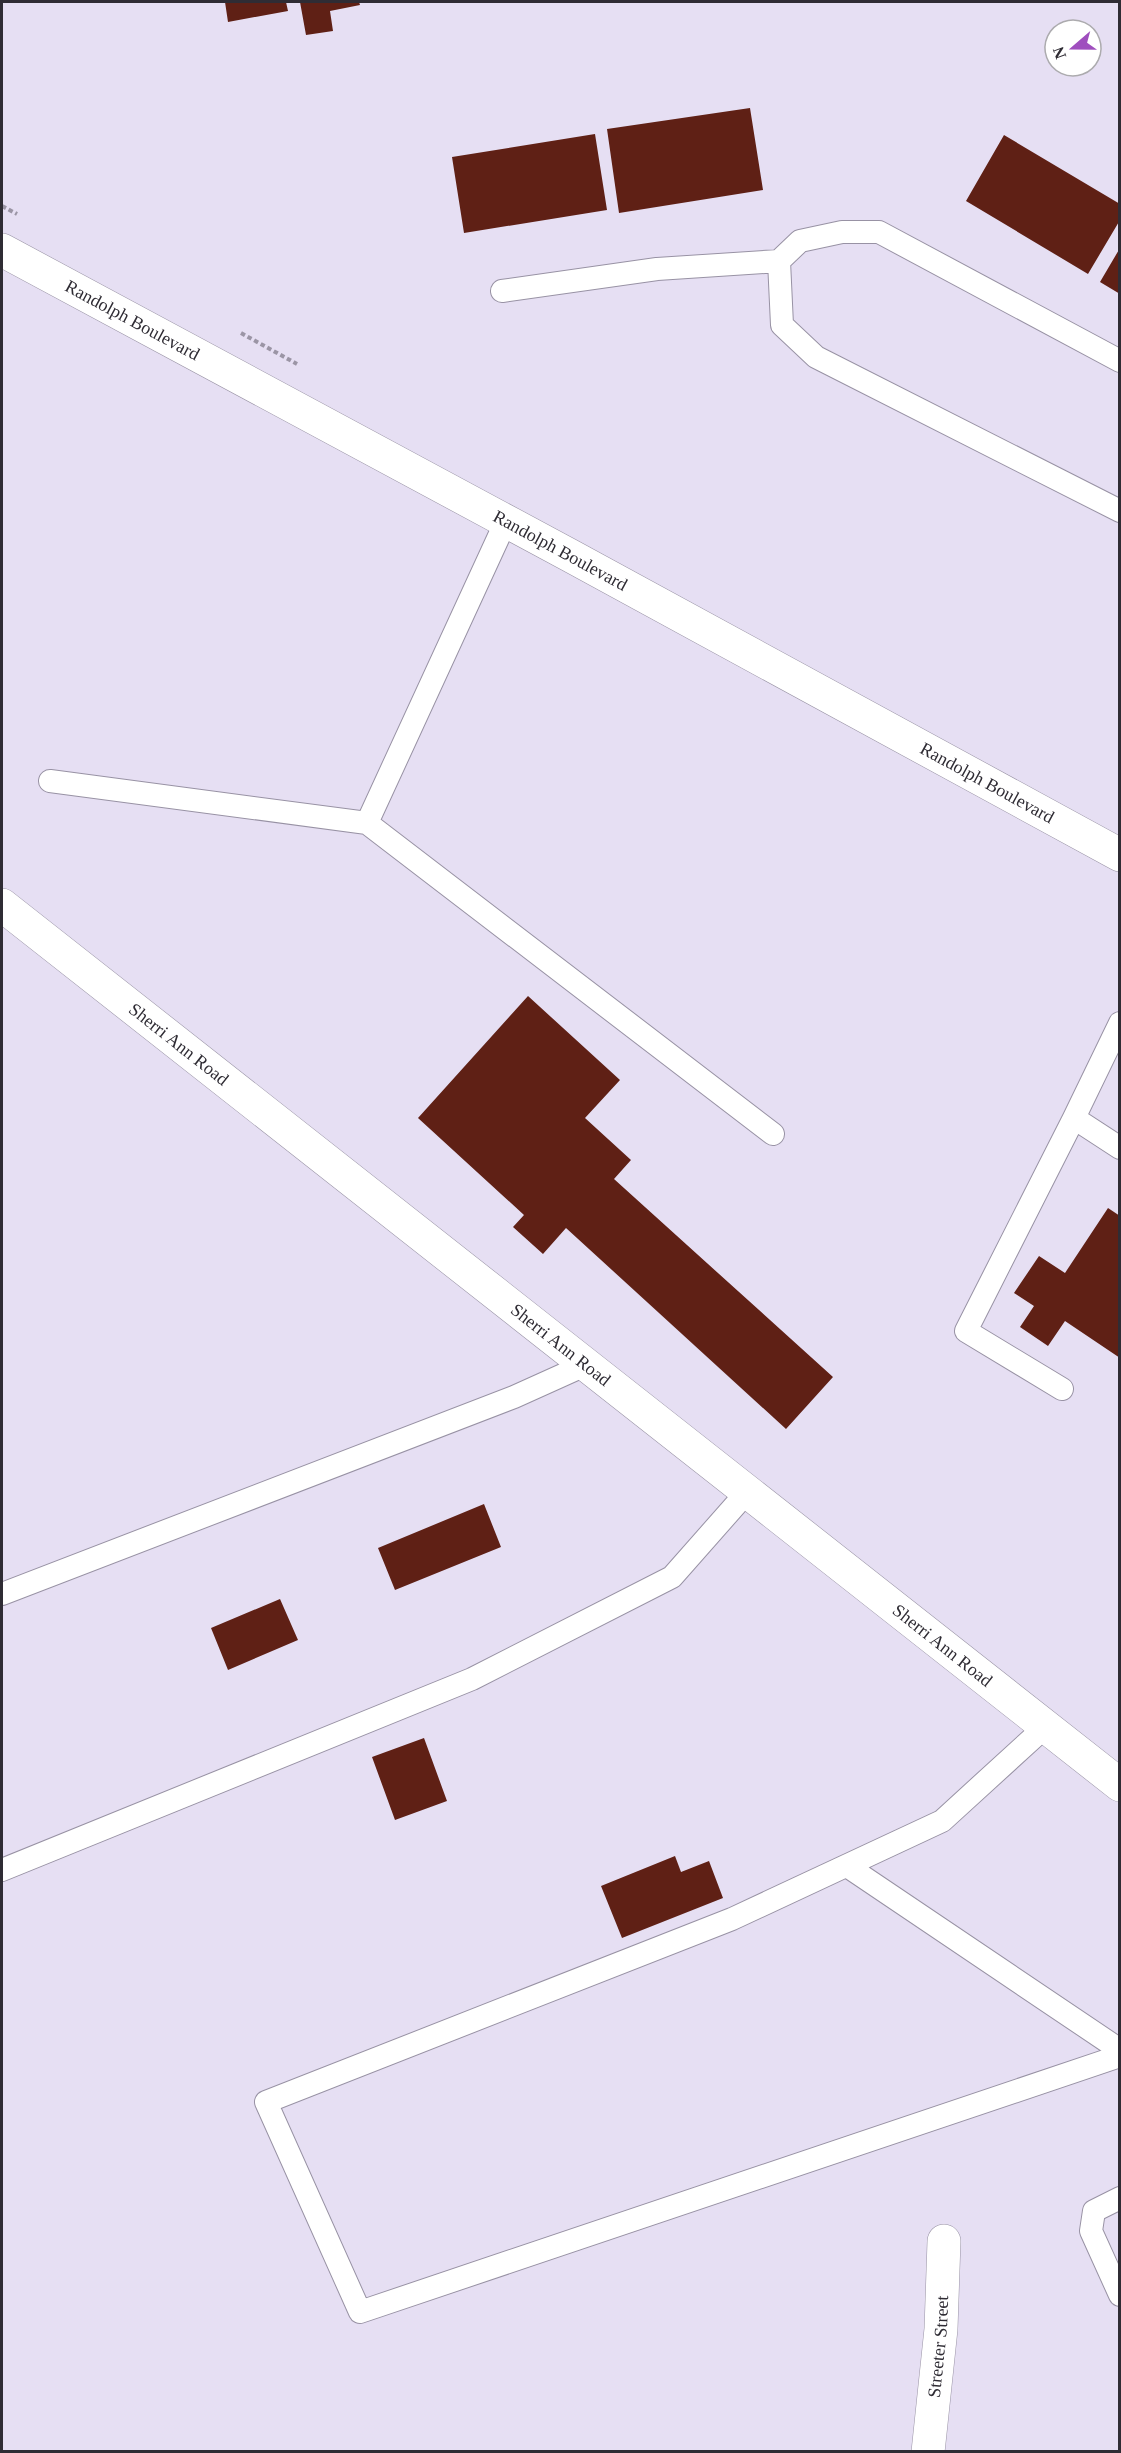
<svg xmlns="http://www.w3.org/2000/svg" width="1121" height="2453" font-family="Georgia,serif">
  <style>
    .building { fill: #5f2015 }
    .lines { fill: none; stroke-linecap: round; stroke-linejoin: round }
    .service-casing { stroke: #9892a4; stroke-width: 24 }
    .minor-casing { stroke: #9892a4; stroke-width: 34 }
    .secondary-casing { stroke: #9892a4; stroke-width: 34 }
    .path { stroke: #9b95a5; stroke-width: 4; stroke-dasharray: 4.5 3; stroke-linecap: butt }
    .service { stroke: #fff; stroke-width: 22 }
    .minor { stroke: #fff; stroke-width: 33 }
    .secondary { stroke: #fff; stroke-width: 33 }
    .labels { text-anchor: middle; stroke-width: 6; stroke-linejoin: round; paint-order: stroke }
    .street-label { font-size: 18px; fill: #2f2c34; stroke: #fff }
  </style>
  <rect width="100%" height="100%" fill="#e6dff3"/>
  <path class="building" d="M225,2H286L288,11L228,22Z
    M300,2H359L360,5L330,11L333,31L306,35Z
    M750,108L763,190L619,213L607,129Z
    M595,134L607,210L464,233L452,157Z
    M1004,135L1120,204V220L1088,274L966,201Z
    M1120,248V294L1100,282Z
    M528,996L620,1080L585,1118L631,1160L614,1179L833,1377L786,1429L566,1228L543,1254L513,1227L524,1215L418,1118Z
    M1108,1208L1120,1216V1358L1065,1321L1048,1346L1020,1327L1034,1306L1014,1293L1039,1256L1065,1273Z
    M484,1504L501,1547L395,1590L378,1548Z
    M280,1599L298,1640L228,1670L211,1628Z
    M424,1738L447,1801L395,1820L372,1757Z
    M675,1856L681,1872L709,1861L723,1898L622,1938L601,1886Z"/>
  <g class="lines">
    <defs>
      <path id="service" d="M502,291L657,269L779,261
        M1120,361L879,232H842L800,241L779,261L782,325L816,357L1120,511
        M506,521L367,823L773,1134
        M50,781L367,823
        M1074,1118L1120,1148
        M1062,1389L966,1331L1074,1118L1120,1023
        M2,1594L514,1397L585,1365
        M1045,1727L942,1821L732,1919L266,2102L360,2312L1120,2056
        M847,1866L1120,2050
        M2,1870L472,1679L672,1577L747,1492
        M1120,2198L1094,2211L1091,2231L1120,2295"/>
      <g id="minor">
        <path id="s1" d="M2,905L1120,1785"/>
        <path id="s2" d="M928,2452L941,2329L944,2241"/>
      </g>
      <g id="secondary">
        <path id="s3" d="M2,250L571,556L1120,855"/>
      </g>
    </defs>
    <use href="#service" class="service-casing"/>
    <use href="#minor" class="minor-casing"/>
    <use href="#secondary" class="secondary-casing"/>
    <path class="path" d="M2,206L17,214
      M241,333L297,364"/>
    <use href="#service" class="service"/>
    <use href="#minor" class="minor"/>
    <use href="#secondary" class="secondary"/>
  </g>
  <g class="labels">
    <g class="street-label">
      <text dy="6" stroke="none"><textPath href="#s3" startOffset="148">Randolph Boulevard</textPath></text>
      <text dy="6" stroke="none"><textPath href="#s3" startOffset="634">Randolph Boulevard</textPath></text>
      <text dy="6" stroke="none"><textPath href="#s3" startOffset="1120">Randolph Boulevard</textPath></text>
      <text dy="6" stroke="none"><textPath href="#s1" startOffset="225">Sherri Ann Road</textPath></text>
      <text dy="6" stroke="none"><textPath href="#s1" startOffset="711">Sherri Ann Road</textPath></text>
      <text dy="6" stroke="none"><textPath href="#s1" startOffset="1197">Sherri Ann Road</textPath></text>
      <text dy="6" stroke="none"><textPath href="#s2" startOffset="106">Streeter Street</textPath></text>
    </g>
  </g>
  <rect width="1121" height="2453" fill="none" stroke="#2f2c34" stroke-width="6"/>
  <g transform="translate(1073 48) rotate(250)"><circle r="28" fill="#ffffff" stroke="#acabae" stroke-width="1.5"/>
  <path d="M0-4.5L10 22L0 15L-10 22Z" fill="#9f4ebe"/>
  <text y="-9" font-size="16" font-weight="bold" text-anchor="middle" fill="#2f2c34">N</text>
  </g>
</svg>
